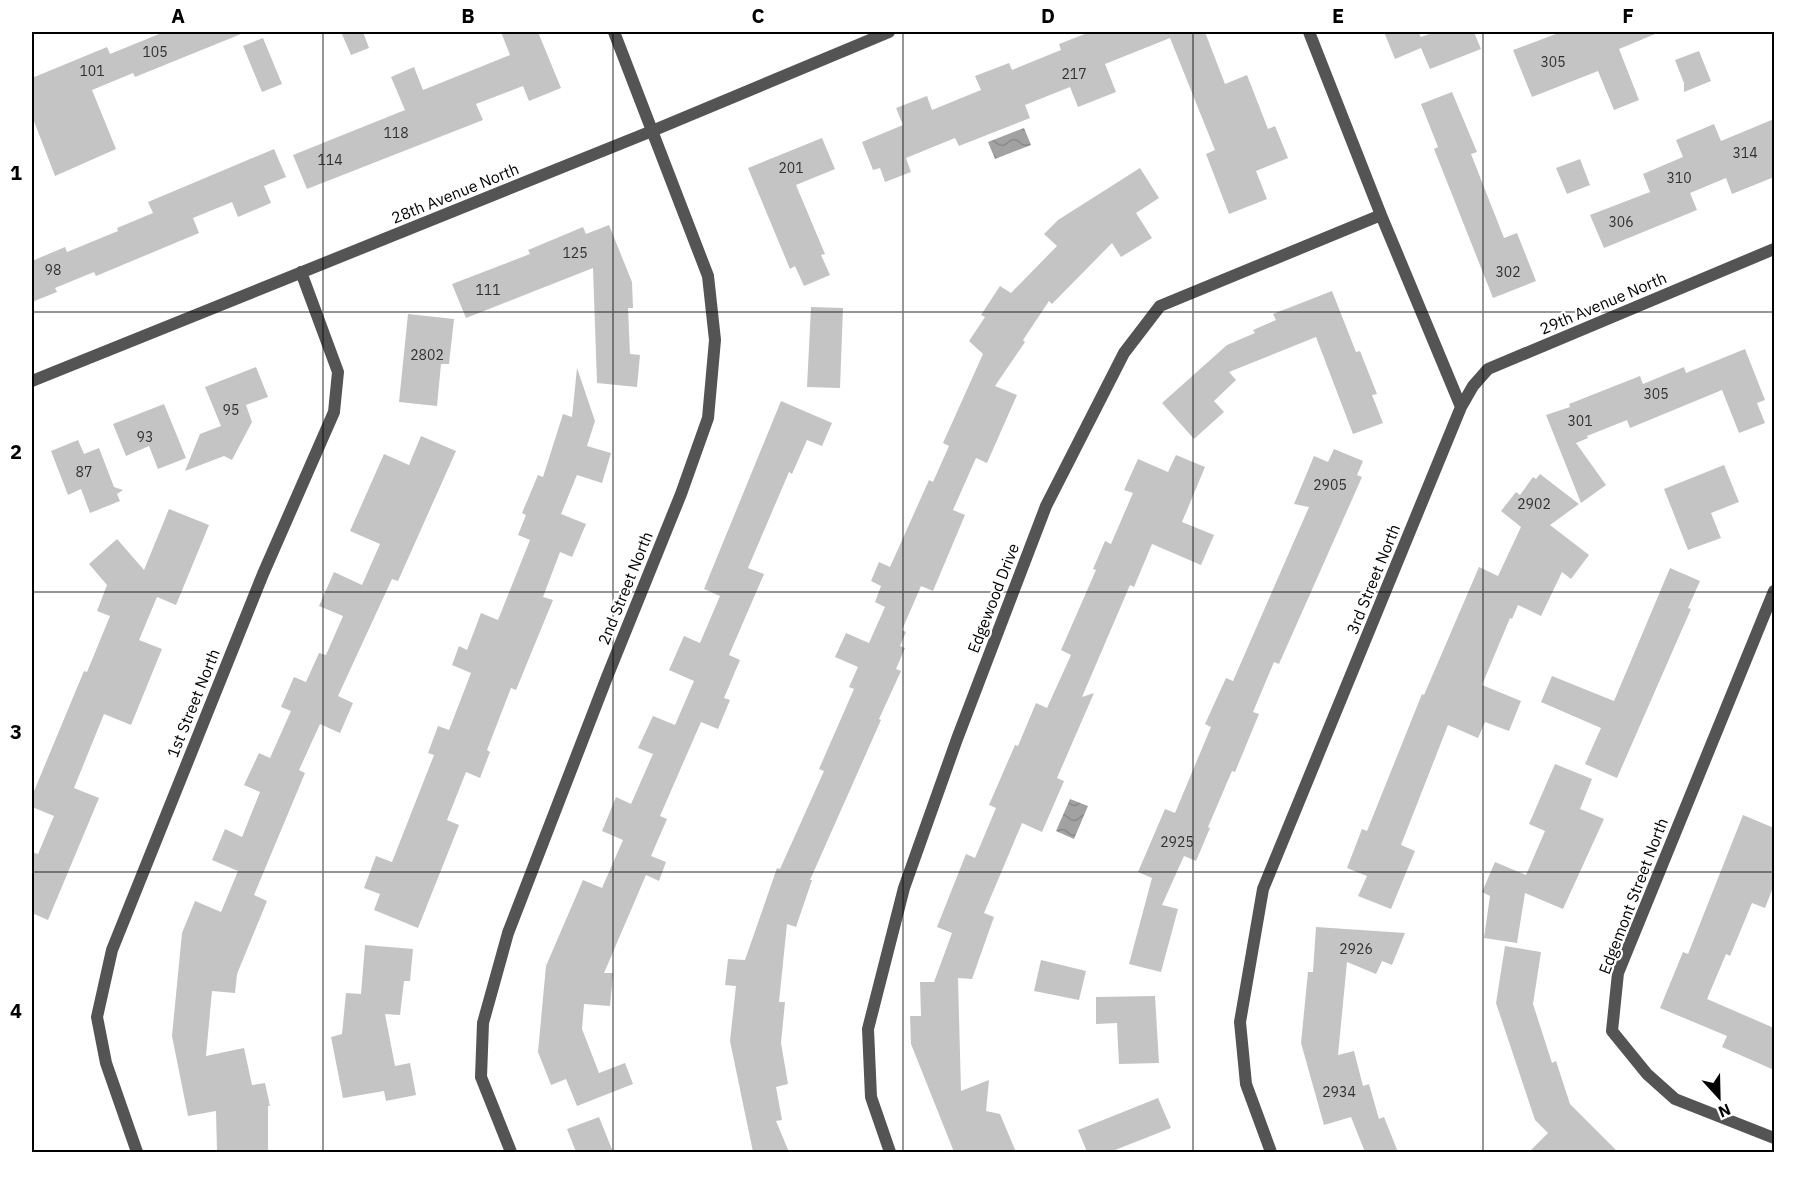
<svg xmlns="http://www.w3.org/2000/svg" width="1806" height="1184" font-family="'IBM Plex Sans',sans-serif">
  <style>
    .water { fill: url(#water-waves) }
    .building { fill: #c4c4c4 }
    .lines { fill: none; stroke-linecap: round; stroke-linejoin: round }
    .street { stroke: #545454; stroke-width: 12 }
    .grid { fill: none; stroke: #000; stroke-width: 1.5; stroke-opacity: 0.55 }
    .labels { text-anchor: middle; stroke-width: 4.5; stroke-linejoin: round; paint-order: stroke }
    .number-label { font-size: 14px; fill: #313131 }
    .street-label { font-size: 16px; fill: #000; stroke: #fff }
    .neatline { fill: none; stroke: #000; stroke-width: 2 }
    .grid-label { font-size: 20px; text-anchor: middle; font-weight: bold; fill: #000 }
  </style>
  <defs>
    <pattern id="water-waves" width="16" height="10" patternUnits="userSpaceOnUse" patternTransform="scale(1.5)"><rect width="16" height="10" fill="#a2a2a2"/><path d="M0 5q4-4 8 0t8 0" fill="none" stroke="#8a8a8a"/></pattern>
  </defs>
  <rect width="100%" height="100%" fill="#fff"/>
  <path class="water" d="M1024,128L1031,145L995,159L988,142Z
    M1070,799L1088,806L1074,839L1056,831Z"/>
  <path class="building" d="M164,32H246L135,77L133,73L92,90L116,149L55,176L32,116V78L107,47L110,54Z
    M341,32H363L369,48L351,55Z
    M501,32H538L561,88L529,101L523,86L476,104L483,120L307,189L293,155L405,110L391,77L414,67L423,90L510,55Z
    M1090,32H1205L1225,84L1247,75L1268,129L1275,126L1288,158L1256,171L1267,199L1229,214L1206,154L1215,150L1170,38L1105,64L1116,92L1078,107L1070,87L1025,105L1030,118L959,146L955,138L906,158L911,172L885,182L880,168L873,170L862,142L903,125L896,108L927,96L932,110L981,90L975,76L1009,63L1012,70L1061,50L1059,44Z
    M1384,32H1418L1421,37L1435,32H1474L1481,49L1430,69L1421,48L1395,59Z
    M1561,32H1660L1619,49L1639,100L1614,110L1598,71L1532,97L1513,50Z
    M263,38L282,84L262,92L243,46Z
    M1699,51L1711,81L1684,92V83L1675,60Z
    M1452,92L1477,152L1471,154L1504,238L1517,233L1536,281L1493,298L1434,149L1438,147L1421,104Z
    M1774,119V177L1732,194L1726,178L1690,193L1697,210L1604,248L1590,215L1650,192L1643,174L1683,157L1676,140L1714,124L1721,141Z
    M822,138L835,169L796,185L825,254L821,255L830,275L804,286L795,266L790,269L748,168Z
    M274,149L286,177L264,186L271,203L238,217L232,202L193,218L199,233L96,276L94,272L55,288L57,292L32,302V261L65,247L67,252L118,231L117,228L153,213L148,202Z
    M1580,159L1590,185L1567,194L1556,168Z
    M1140,168L1159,198L1136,213L1152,238L1121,257L1112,243L1052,304L1049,301L1023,340L1025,342L995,386L1017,395L987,463L976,458L953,510L965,515L933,591L921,586L902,630L906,632L900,646L905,648L896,669L901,671L879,719L881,720L810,880H812L796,927L787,924L779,1002H785L781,1043L788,1084L776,1087L782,1120L776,1121L789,1152H753L730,1041L736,986L725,985L728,959L745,960L777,868L780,869L824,771L819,769L854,689L849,687L858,667L835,657L846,633L869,643L885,607L875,602L881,586L871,581L879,562L890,567L929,480L933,482L949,446L943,443L983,354L969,341L985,317L981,315L1000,286L1011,293L1057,246L1044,234L1058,220Z
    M609,225L632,282L633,308H628L630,354L640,355L637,387L597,383L593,268L466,318L452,284L530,254L528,250L583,227L586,234Z
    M1332,291L1356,352L1360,351L1377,394L1372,395L1383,423L1353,434L1316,337L1229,372L1236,380L1214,401L1224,412L1194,439L1162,403L1227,345L1255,333L1253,330L1276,320L1273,314Z
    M811,307L843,308L840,388L807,387Z
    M408,314L454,319L449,364H441L437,406L399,402Z
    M1745,349L1765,400L1757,403L1765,423L1739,433L1722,390L1630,428L1627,420L1587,436L1588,438L1576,443L1606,485L1581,503L1546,415L1570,407L1569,404L1640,376L1643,384L1684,367L1686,373Z
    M256,367L268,397L246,405L252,422L232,460L224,456L185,471L200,434L221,426L205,387Z
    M577,368L595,421L587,446L611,453L602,483L577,475L561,514L586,524L572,557L560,552L543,597L553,600L516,690L511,688L487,750L490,752L480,778L466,772L447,820L459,825L418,928L374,910L380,894L364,888L376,856L392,862L434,755L428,753L438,726L449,730L471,673L452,665L459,646L467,650L481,613L498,620L530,540L518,535L526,515L522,513L538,475L543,477L563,414L572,417Z
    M781,401L832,423L822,446L807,440L792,474L789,472L748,568L764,574L729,655L740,660L724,698L730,700L718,729L701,722L660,816L667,819L651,856L666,862L659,881L646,875L604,973H613L610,1006L584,1004L582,1029L599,1073L625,1063L633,1084L577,1106L566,1079L551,1085L538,1052L546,966L583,880L602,888L623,840L602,831L616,797L631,804L653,754L638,748L653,716L675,725L694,681L669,670L684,636L700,643L720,596L704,589Z
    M164,404L186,458L158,469L149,446L126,456L113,424Z
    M421,436L456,451L398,581L392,579L338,696L353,703L340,733L320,724L299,770L305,773L254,895L267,901L237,974L235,993L212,991L206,1056L244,1048L252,1085L265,1083L270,1106H268V1152H217L216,1111L188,1116L172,1036L182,933L195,901L221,912L238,871L212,860L225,829L242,837L260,792L244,785L259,753L270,758L291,711L281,707L294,677L306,682L319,653L326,655L343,616L319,606L334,572L362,585L380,544L350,531L384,454L409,465Z
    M78,440L84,454L99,448L114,487L123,490L117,494L120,501L90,513L81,489L68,495L51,451Z
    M1334,449L1363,461L1357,475L1362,477L1279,664L1274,662L1253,712L1259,714L1235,772L1232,771L1208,827L1210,828L1196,861L1184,856L1162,905L1178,909L1161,972L1129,964L1152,878L1138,872L1165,809L1175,813L1211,727L1205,724L1226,678L1233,681L1309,507L1294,504L1314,456L1328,462Z
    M1176,455L1205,467L1182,522L1214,535L1201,565L1152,544L1134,587L1130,585L1082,697L1094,693L1057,778L1064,781L1042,832L1022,823L984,913L994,917L972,979L958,978L961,1091L989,1080L986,1111L1000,1114L1016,1152H954L911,1044L910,1016H921L920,982H934L952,933L937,927L966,854L975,858L996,808L989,805L1015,745L1018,746L1036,703L1047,708L1071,655L1061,650L1096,570L1093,569L1105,541L1111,544L1133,493L1124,490L1138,459L1168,472Z
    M1724,465L1739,502L1711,513L1721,538L1688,550L1664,489Z
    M1540,474L1579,504L1550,525L1589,555L1571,579L1562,572L1541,616L1518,605L1512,619L1510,618L1482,685L1521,701L1509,731L1485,722L1478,738L1448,725L1401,845L1415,851L1391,909L1358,896L1367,876L1347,868L1362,829L1367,831L1422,694L1424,695L1479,567L1498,576L1521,527L1501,511L1516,492L1520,495L1533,477L1536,479Z
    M169,509L209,525L176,605L157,597L139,640L162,649L131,725L104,714L74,788L99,798L48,920L32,913V852L38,854L54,816L32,807V796L84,671L87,672L110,616L97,611L107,585L89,564L117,539L144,570Z
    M1670,568L1700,581L1688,608L1691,609L1617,778L1585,764L1601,728L1541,702L1552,676L1614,701Z
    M1555,764L1592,779L1580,809L1604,819L1563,909L1525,893L1517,943L1484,938L1490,896L1482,892L1495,862L1526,875L1545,831L1529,824Z
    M1743,815L1774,828V885L1765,908L1752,903L1730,956L1726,954L1707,999L1774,1028V1070L1722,1047L1727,1036L1660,1008L1683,952L1688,954Z
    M1316,927L1405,933L1392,965L1382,961L1376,974L1347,962L1338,1055L1354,1051L1363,1086L1369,1084L1379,1119L1384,1117L1398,1152H1365L1351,1117L1324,1125L1301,1043L1308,972H1313Z
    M365,945L413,949L410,981H404L400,1015L385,1014L395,1066L410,1063L416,1095L386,1101L384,1091L343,1098L331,1037L342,1034L346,993L361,994Z
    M1505,946L1541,952L1533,1004L1552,1063L1556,1061L1570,1104L1618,1152H1529L1548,1133L1535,1120L1496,1003Z
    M1041,960L1086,971L1079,1000L1034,991Z
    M1155,996L1159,1063L1119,1064L1117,1023L1096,1024V997Z
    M1158,1098L1171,1128L1110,1152H1087L1078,1130Z
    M599,1117L613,1152H576L567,1129Z"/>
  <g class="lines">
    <path class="street" d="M32,381L652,131L889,32
      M1461,407L1473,386L1488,369L1774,249
      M1774,591L1618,973L1612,1031L1647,1074L1675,1099L1774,1138
      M137,1152L106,1063L97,1017L112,950L263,574L334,412L338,372L301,272
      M511,1152L481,1077L483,1023L508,933L607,677L681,494L708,418L715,340L708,276L614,32
      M890,1152L871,1097L868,1029L904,888L957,739L1046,506L1124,353L1160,306L1381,215
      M1271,1152L1246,1084L1240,1022L1263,889L1461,407L1381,215L1309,32"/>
  </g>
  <path class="grid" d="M323,32V1152M613,32V1152M903,32V1152M1193,32V1152M1483,32V1152M32,312H1774M32,592H1774M32,872H1774"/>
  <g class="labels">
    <g class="number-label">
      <text x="155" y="57">105</text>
      <text x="1553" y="67">305</text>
      <text x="92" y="76">101</text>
      <text x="1074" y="79">217</text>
      <text x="396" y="138">118</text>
      <text x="1745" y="158">314</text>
      <text x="330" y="165">114</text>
      <text x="791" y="173">201</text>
      <text x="1679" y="183">310</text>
      <text x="1621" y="227">306</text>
      <text x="575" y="258">125</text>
      <text x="53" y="275">98</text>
      <text x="1508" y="277">302</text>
      <text x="488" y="295">111</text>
      <text x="427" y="360">2802</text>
      <text x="1656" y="399">305</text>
      <text x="231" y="415">95</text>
      <text x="1580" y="426">301</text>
      <text x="145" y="442">93</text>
      <text x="84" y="477">87</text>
      <text x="1330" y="490">2905</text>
      <text x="1534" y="509">2902</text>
      <text x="1177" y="847">2925</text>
      <text x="1356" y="954">2926</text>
      <text x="1339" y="1097">2934</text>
    </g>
    <g class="street-label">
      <text transform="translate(455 193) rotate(-22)" y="6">28th Avenue North</text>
      <text transform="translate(1603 303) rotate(-23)" y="6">29th Avenue North</text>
      <text transform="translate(1373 579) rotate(-68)" y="6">3rd Street North</text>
      <text transform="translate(625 588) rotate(-68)" y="6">2nd Street North</text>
      <text transform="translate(993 598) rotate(-69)" y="6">Edgewood Drive</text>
      <text transform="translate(193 703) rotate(-68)" y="6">1st Street North</text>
      <text transform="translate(1633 896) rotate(-69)" y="6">Edgemont Street North</text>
    </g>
  </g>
  <rect width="1806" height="1184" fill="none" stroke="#ffffff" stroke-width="66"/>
  <g transform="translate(1719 1097) rotate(158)" stroke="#ffffff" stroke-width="4.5" paint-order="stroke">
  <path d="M0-4.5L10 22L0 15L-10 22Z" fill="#000000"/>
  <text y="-9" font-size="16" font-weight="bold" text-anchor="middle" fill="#000000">N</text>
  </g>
  <rect x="33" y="33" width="1740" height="1118" class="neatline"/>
  <g class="grid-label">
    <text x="178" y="23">A</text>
    <text x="468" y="23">B</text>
    <text x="758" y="23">C</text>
    <text x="1048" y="23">D</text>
    <text x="1338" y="23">E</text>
    <text x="1628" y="23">F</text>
    <text x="16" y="180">1</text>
    <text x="16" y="459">2</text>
    <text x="16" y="739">3</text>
    <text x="16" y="1018">4</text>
  </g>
</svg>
